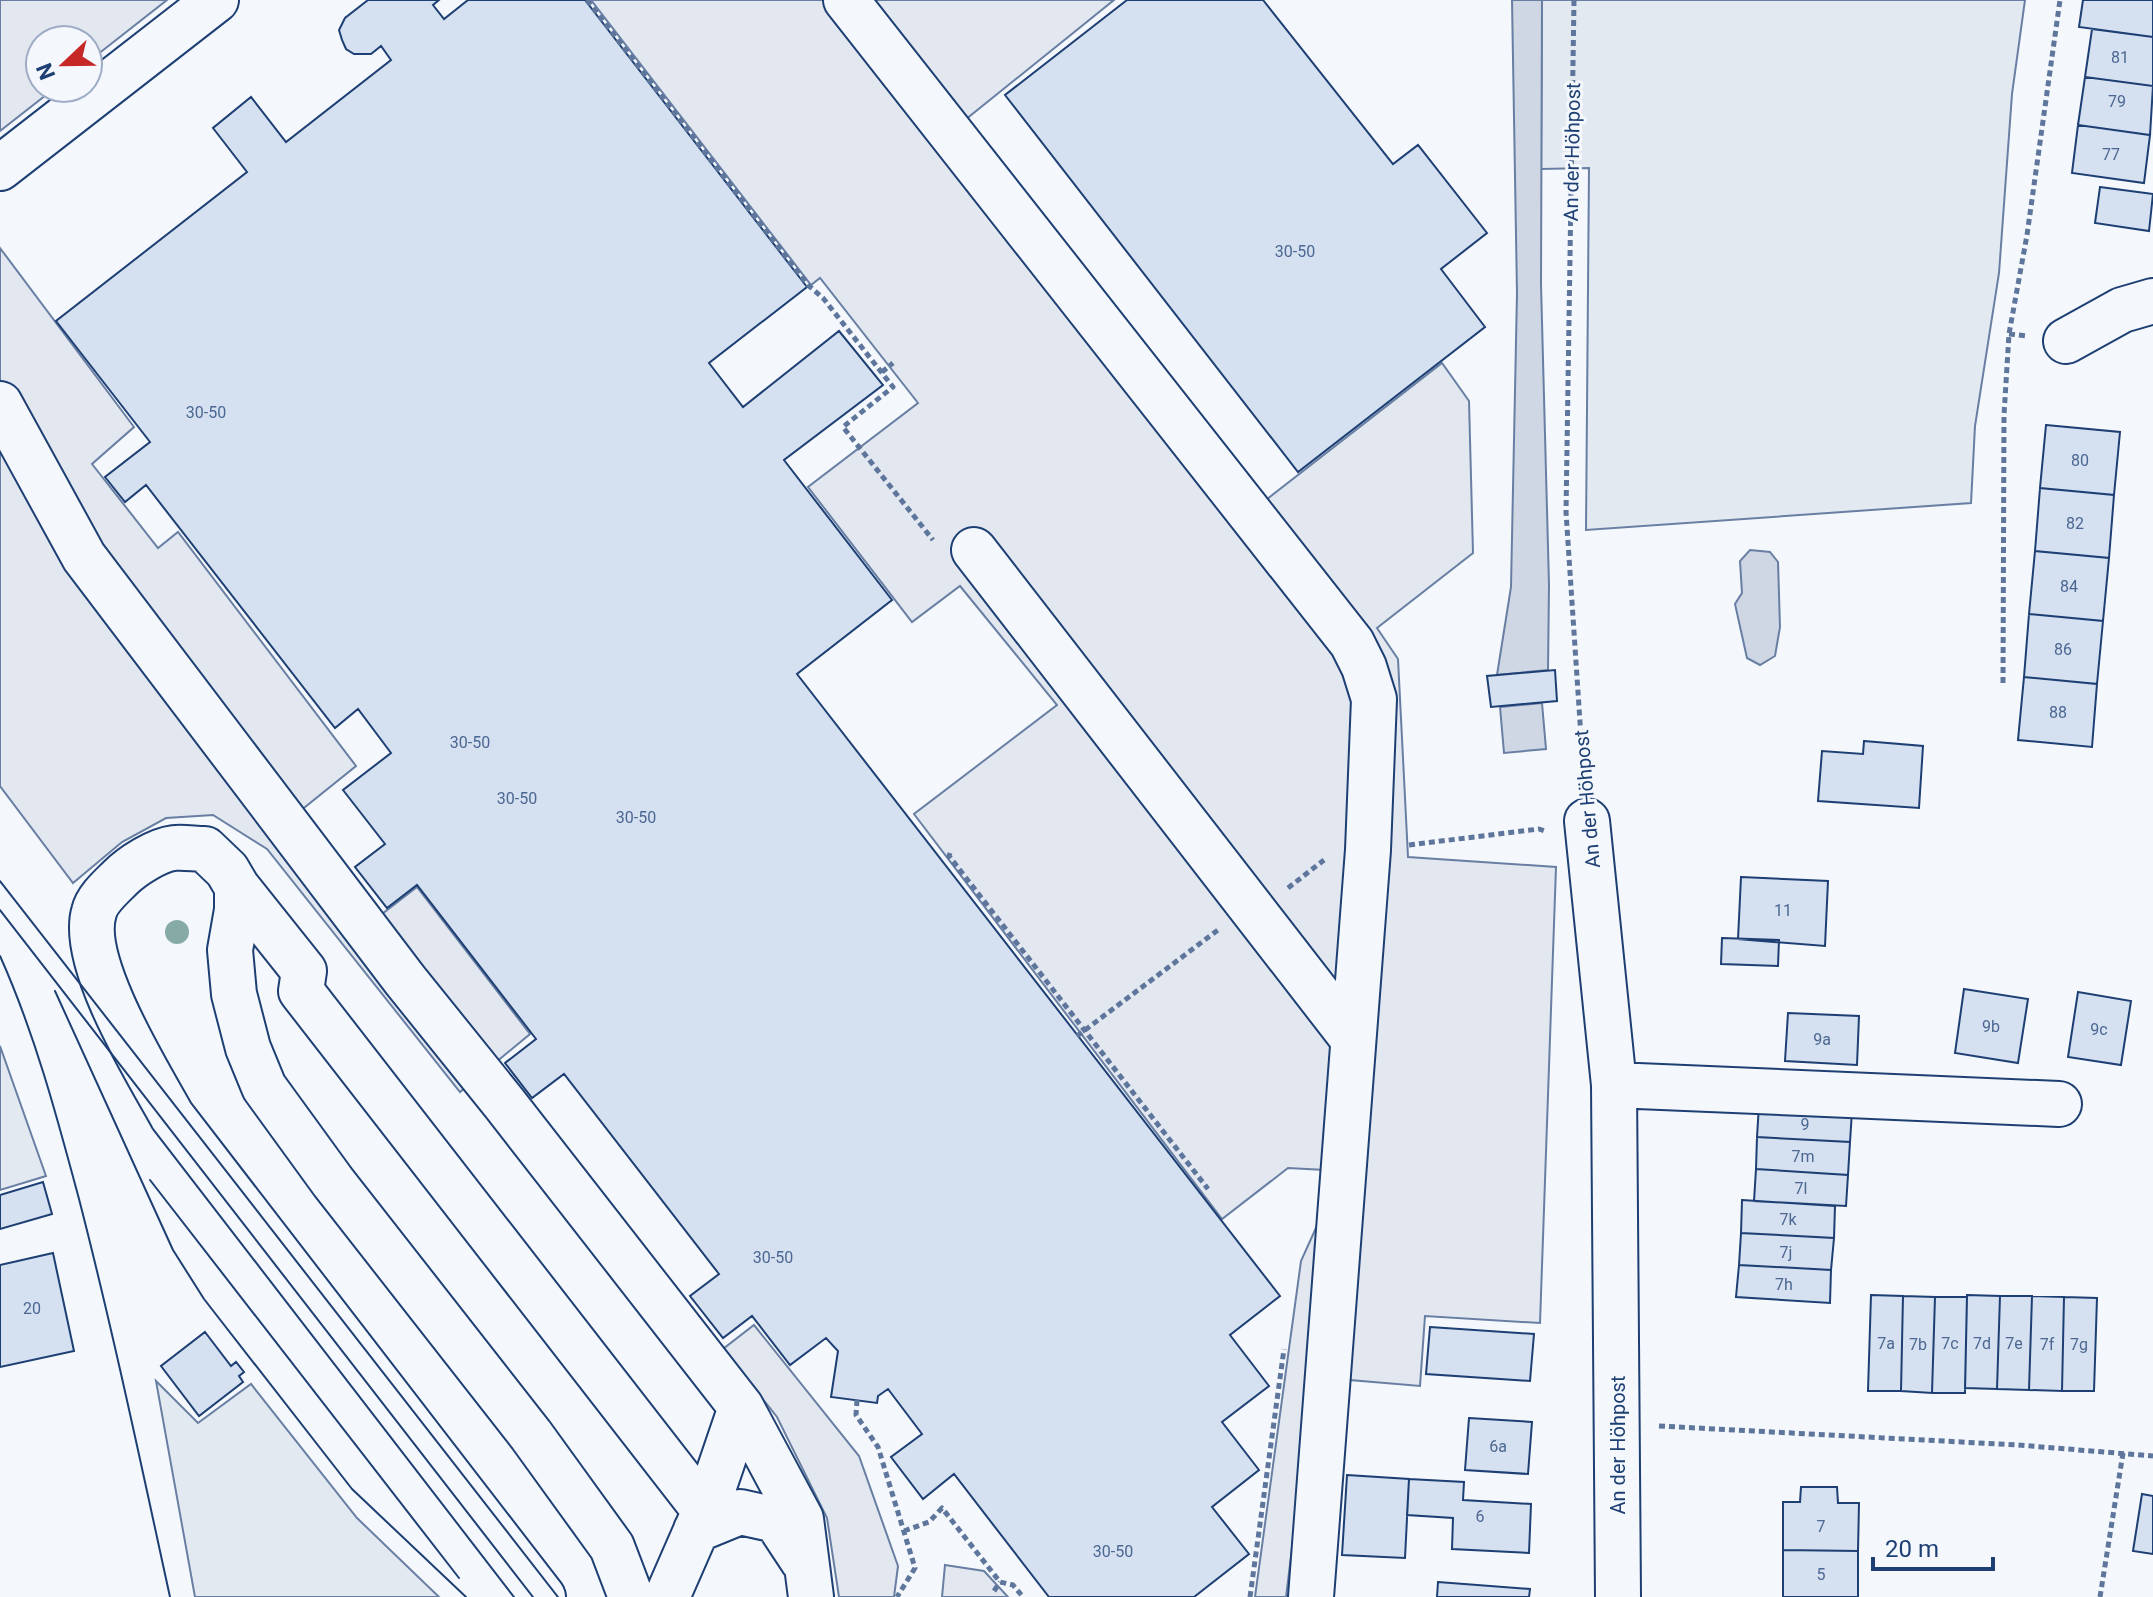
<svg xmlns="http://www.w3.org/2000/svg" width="2153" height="1597" font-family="Roboto,sans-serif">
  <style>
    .green { fill: #e3e9f0; stroke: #687fa3; stroke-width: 2 }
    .parking { fill: #e3e8f0; stroke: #687fa3; stroke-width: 2 }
    .water { fill: #cfd7e4; stroke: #687fa3; stroke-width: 2 }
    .building { fill: #d5e0f0; stroke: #1d3f73; stroke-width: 2 }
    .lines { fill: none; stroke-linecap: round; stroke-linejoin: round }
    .minor-casing { stroke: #1d3f73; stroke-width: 48 }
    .path { stroke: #5e769c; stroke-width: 5; stroke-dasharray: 6 4; stroke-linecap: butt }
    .minor { stroke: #f4f7fb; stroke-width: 44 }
    .tram { stroke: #1d3f73; stroke-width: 2 }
    .tree { fill: #86aba6 }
    .labels { text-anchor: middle; stroke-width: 6; stroke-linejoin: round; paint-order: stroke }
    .number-label { font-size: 16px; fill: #4b6792 }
    .street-label { font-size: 20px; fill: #1d3f73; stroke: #f4f7fb }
  </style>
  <rect width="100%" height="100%" fill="#f4f7fb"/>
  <path class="green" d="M1542,0H2025L2012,94L1999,273L1975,426L1971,503L1586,530L1589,168L1541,169Z
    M0,1046L46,1176L0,1190Z
    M156,1381L198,1423L251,1384L357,1518L439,1597H195Z"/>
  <path class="parking" d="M0,0H167L88,62V40H40V88H55L0,131Z
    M591,0H1114L934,145L1235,524L1442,363L1469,401L1473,553L1377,628L1398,659L1408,857L1556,867L1540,1323L1425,1316L1420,1386L1350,1380L1358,1173L1300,1483L1286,1597H1255L1301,1261L1320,1219L1325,1170L1288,1168L1222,1219L914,814L1057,705L960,586L912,622L808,487L918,403L820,278L811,285Z
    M0,248L134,427L92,464L158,548L178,532L356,766L289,820L369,924L417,887L530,1034L460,1092L267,849L213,815L166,818L122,842L73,883L0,786Z
    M754,1325L859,1456L898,1566L894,1597H839L827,1518L777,1417L723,1349Z
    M945,1565L984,1571L1008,1597H942Z"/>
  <path class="water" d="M1512,0H1542L1541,284L1549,585L1548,670L1497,675L1511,587L1517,293Z
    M1750,550L1770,552L1778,562L1780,627L1775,656L1760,665L1747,658L1735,604L1742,593L1740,561Z
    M1542,703L1546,749L1504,753L1500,707Z"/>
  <path class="building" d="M368,0H439L433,5L444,19L468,0H585L807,287L709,363L743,407L839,331L883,385L784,460L892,600L797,674L1280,1296L1230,1335L1269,1386L1222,1422L1259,1470L1212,1507L1249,1554L1194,1597H1049L954,1474L923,1499L891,1457L922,1434L888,1389L878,1396L877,1403L831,1397L838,1351L826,1338L790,1365L752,1316L723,1338L690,1296L719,1274L564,1074L532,1098L505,1063L536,1039L417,885L387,908L355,867L385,844L343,790L391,753L358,709L335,728L146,485L125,502L105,477L150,442L56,321L247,172L213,128L251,97L286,142L391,60L381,46L371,54H354L346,49L342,40L339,30L345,18Z
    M1127,0H1263L1393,164L1418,145L1487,233L1441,269L1485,327L1298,472L1005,95Z
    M2083,0H2153V37L2079,27Z
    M2092,29L2153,37V86L2085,77Z
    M2085,77L2153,86L2150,135L2078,125Z
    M2078,125L2150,135L2144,183L2072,173Z
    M2100,187L2153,194L2149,231L2095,223Z
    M2046,425L2120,432L2114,495L2040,488Z
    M2040,488L2114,495L2109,558L2035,551Z
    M2035,551L2109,558L2103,621L2029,614Z
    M2029,614L2103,621L2097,684L2024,677Z
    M1555,670L1557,701L1491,707L1487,676Z
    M2024,677L2097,684L2092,747L2018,740Z
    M1864,741L1923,746L1919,808L1818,801L1822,751L1863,754Z
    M1741,877L1828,881L1825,946L1738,939Z
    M1722,938L1779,940L1778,966L1721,964Z
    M1964,989L2028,999L2018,1063L1955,1053Z
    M2078,992L2131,1001L2121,1065L2068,1057Z
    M1788,1013L1859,1016L1857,1065L1785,1061Z
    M1759,1105L1852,1111L1850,1142L1757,1137Z
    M1757,1137L1850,1142L1848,1175L1756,1169Z
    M1756,1169L1848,1175L1846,1206L1754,1201Z
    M43,1182L52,1214L0,1229V1195Z
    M1742,1200L1835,1206L1834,1238L1741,1233Z
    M1741,1233L1834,1238L1831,1270L1739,1265Z
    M53,1253L74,1351L0,1367V1265Z
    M1739,1265L1831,1270L1830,1303L1736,1297Z
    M1871,1295L1903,1296L1901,1391H1868Z
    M1967,1295L2000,1296L1997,1389L1965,1388Z
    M1903,1296L1935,1297L1932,1393L1901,1391Z
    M2000,1296H2032L2029,1390L1997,1389Z
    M2032,1296L2064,1297L2062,1391L2029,1390Z
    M1935,1297H1967L1965,1393H1932Z
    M2064,1297L2097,1298L2094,1391H2062Z
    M1430,1327L1534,1334L1530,1381L1426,1374Z
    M205,1332L231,1366L236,1362L244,1372L239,1376L243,1382L199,1416L161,1366Z
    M1469,1418L1532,1422L1528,1474L1465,1470Z
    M1347,1475L1409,1479L1405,1558L1342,1555Z
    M1409,1479L1464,1482L1463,1500L1531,1504L1529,1553L1452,1549L1453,1518L1407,1515Z
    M1801,1487H1837L1838,1503H1859L1858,1551L1783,1550V1502H1800Z
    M2142,1494L2153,1496V1554L2133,1551Z
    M1783,1550L1858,1551V1597H1783Z
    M1438,1582L1530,1589L1529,1597H1437Z"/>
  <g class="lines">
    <defs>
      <path id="minor" d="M846,0L1352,643L1364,667L1374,699L1368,850L1311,1597
        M0,168L216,0
        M2066,341L2122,310L2153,301
        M0,404L84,557L405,980L504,1103L741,1407L801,1519L811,1597
        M974,550L1353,1039
        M1587,821L1614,1085L1618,1597
        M237,887V910L230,950L234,994L248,1048L264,1087L333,1182L531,1435L612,1547L631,1597
        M1614,1085L2059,1104
        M696,1530L740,1512L776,1520L803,1561
        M543,1597L172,1116C147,1071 79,962 94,912C97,899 111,887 120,878C132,866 157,850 174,848C184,847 195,849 205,849L227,870L237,887L304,971L301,991L705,1511
        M667,1597L709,1501L741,1407"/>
    </defs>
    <use href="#minor" class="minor-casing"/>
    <path class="path" d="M587,0L808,285L823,298L893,387L843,427L933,540
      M1574,0L1566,512L1584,782
      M2009,334L2028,336
      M882,372L893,363
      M2003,683L2004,415L2009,334L2027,235L2060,0
      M1409,845L1539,829L1545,831
      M950,853L949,856L1208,1189
      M1288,888L1324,860
      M1077,1036L1218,930
      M857,1400L856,1415L878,1447L915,1568L897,1597
      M1659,1426L2018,1445L2153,1456
      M904,1531L929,1522L942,1508L1000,1582L1013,1585L1023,1597
      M994,1591L1000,1582
      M1250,1597L1284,1349
      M2100,1597L2123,1453"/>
    <use href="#minor" class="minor"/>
    <path class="tram" d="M0,881L558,1597
      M0,910L533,1597
      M0,956C35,1034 57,1117 79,1199C113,1331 141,1464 170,1597
      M55,991L173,1250L204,1299L352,1489L466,1597
      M150,1180L459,1578"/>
  </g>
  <circle class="tree" cx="177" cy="932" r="12"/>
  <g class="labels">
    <g class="number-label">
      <text x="2120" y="63">81</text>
      <text x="2117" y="107">79</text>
      <text x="2111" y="160">77</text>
      <text x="1295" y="257">30-50</text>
      <text x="206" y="418">30-50</text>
      <text x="2080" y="466">80</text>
      <text x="2075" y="529">82</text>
      <text x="2069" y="592">84</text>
      <text x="2063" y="655">86</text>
      <text x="2058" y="718">88</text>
      <text x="470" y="748">30-50</text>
      <text x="517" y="804">30-50</text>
      <text x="636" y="823">30-50</text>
      <text x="1783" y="916">11</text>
      <text x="1991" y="1032">9b</text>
      <text x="2099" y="1035">9c</text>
      <text x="1822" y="1045">9a</text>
      <text x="1805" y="1130">9</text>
      <text x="1803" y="1162">7m</text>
      <text x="1801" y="1194">7l</text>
      <text x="1788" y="1225">7k</text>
      <text x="1786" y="1258">7j</text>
      <text x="773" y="1263">30-50</text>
      <text x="1784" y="1290">7h</text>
      <text x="32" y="1314">20</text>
      <text x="1886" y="1349">7a</text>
      <text x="1950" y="1349">7c</text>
      <text x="1982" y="1349">7d</text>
      <text x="2014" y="1349">7e</text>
      <text x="1918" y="1350">7b</text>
      <text x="2047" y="1350">7f</text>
      <text x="2079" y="1350">7g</text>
      <text x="1498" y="1452">6a</text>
      <text x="1480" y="1522">6</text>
      <text x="1821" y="1532">7</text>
      <text x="1113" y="1557">30-50</text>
      <text x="1821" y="1580">5</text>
    </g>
    <g class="street-label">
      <text transform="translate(1572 152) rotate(-89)" y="7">An der Höhpost</text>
      <text transform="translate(1587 799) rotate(-95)" y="7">An der Höhpost</text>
      <text transform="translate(1618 1445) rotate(-90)" y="7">An der Höhpost</text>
    </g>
  </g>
  <g transform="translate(64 64) rotate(248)"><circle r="38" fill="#f4f7fb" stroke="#9eadc5" stroke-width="2"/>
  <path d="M0-6L14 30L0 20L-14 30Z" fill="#c62828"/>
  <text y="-12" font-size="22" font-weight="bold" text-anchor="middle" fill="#1d3f73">N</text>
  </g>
  <path d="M1873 1557v12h120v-12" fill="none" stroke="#1d3f73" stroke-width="4"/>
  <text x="1885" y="1557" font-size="24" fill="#1d3f73" stroke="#f4f7fb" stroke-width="6" paint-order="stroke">20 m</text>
</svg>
